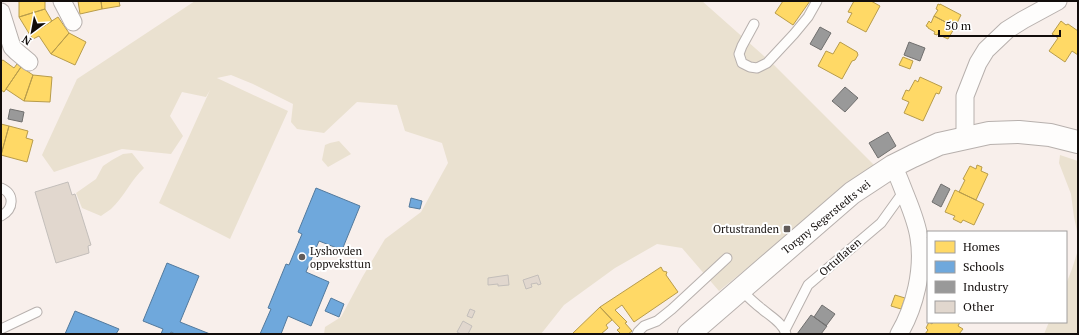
<svg xmlns="http://www.w3.org/2000/svg" width="1079" height="335" font-family="'PT Serif',serif">
  <style>
    .green { fill: #eae1d0 }
    .homes { fill: #ffd966; stroke: #b89c4b }
    .schools { fill: #6fa8dc; stroke: #537a9d }
    .industry { fill: #999; stroke: #706f6e }
    .building { fill: #e1d7ce; stroke: #c3beba }
    .lines { fill: none; stroke-linecap: round; stroke-linejoin: round }
    .service-casing { stroke: #b7b0ad; stroke-width: 11 }
    .minor-casing { stroke: #b7b0ad; stroke-width: 19 }
    .secondary-casing { stroke: #b7b0ad; stroke-width: 24 }
    .service { stroke: #fefdfc; stroke-width: 9 }
    .minor { stroke: #fefdfc; stroke-width: 17 }
    .secondary { stroke: #fefdfc; stroke-width: 22 }
    .poi-dot { fill: #625c59; stroke: #fff; stroke-width: 1.5 }
    .labels { text-anchor: middle; stroke-width: 4; stroke-linejoin: round; paint-order: stroke }
    .street-label { font-size: 11px; fill: #120d0b; stroke: #fff }
    .poi-label { font-size: 11px; fill: #120d0b; stroke: #fff; text-anchor: end }
  </style>
  <rect width="100%" height="100%" fill="#f8efeb"/>
  <path class="green" d="M195,1H702L774,65L874,165L719,291L682,248L657,244L615,268L564,305L541,334H324L325,327L341,317L363,276L385,239L421,212L448,163L442,143L405,131L397,105L357,102L324,133L297,129L291,122L293,104L253,84L231,75L217,78L288,111L230,239L159,203L210,90L206,97L182,92L170,116L183,136L171,154L122,149L54,172L42,155L77,79Z
    M339,141L351,154L328,167L322,160L325,145L330,143Z
    M132,153L144,168C131,180 124,197 111,209C108,211 104,214 101,216L82,208L76,193L96,179L103,166L112,160L123,154Z
    M1060,155L1078,161V236L1074,217L1071,194L1059,163Z
    M1078,250V334H1044L1049,322H1066V284L1072,269Z"/>
  <path class="homes" d="M19,1H45V9L19,17Z
    M78,1H101L102,9L80,14Z
    M101,1H119L120,6L102,9Z
    M783,1H810L793,25L775,13Z
    M854,1H871L880,6L866,32L847,22L852,13L848,12Z
    M938,4L940,5V4L961,15L955,27L934,16L938,10L936,9Z
    M45,9L52,21L30,35L19,17Z
    M934,16L955,27L948,39L937,34V35L934,34L935,32L928,28V27L926,26L929,21L931,23Z
    M58,17L69,33L51,54L39,36L33,39L30,35Z
    M1061,21L1066,25L1068,24L1078,31V55L1072,51L1065,62L1049,51L1058,38L1052,34Z
    M69,33L86,42L75,65L51,54Z
    M840,42L857,52L858,55L855,60L852,61L842,79L818,66L826,51L833,54Z
    M903,57L913,61L910,69L899,65Z
    M3,60L14,68L17,64L21,67L4,92L1,90V61Z
    M21,67L33,75L24,101L6,89Z
    M33,75L52,77L50,102L24,101Z
    M920,77L942,87L939,94L936,93L923,121L904,113L909,102L902,99L906,90L909,91L915,80L918,82Z
    M1,124L9,126L1,155Z
    M9,126L28,131L26,138L33,140L27,162L1,155Z
    M977,165L982,167L981,171L988,174L976,200L959,192L965,180L963,179L970,166L976,169Z
    M955,190L984,204L974,225L963,220L961,223L953,219L955,216L945,212Z
    M661,267L663,271L667,272L666,275L678,292L634,322L622,305L615,310L627,322L625,323L632,331L628,334H621L617,330L620,328L600,307Z
    M895,295L905,298L901,309L891,306Z
    M600,307L612,320L606,325L608,328L601,334H572Z
    M929,322L932,324L933,322H960L958,326L963,329L959,334H925L928,330L926,328Z"/>
  <path class="schools" d="M316,188L360,206L342,250L319,241L306,272L329,282L311,326L288,316L281,334H260L271,309L268,308L286,264L289,265L302,234L298,232Z
    M411,198L422,201L420,209L409,207Z
    M167,263L199,276L180,322L210,334H175L171,332L170,334H161L163,329L143,321Z
    M331,298L344,304L339,317L325,311Z
    M75,311L119,329L116,334H65Z"/>
  <path class="industry" d="M820,27L831,33L821,50L810,44Z
    M909,42L925,48L920,61L904,55Z
    M845,87L858,98L845,112L832,101Z
    M10,109L24,112L22,122L8,119Z
    M888,132L896,146L878,158L869,143Z
    M941,184L950,189L941,207L932,202Z
    M822,305L835,314L826,326L814,317Z
    M811,315L827,326L821,334H797Z"/>
  <path class="building" d="M68,182L72,195L75,194L91,245L88,246L89,253L56,263L35,192Z
    M508,275L509,285L498,286V284L488,285V278Z
    M538,275L541,284L538,285L537,283L531,284L532,287L526,289L523,280Z
    M470,309L475,311L472,318L467,316Z
    M463,321L472,326L468,334H461L457,332Z"/>
  <g class="lines">
    <defs>
      <path id="service" d="M754,24L742,46L739,54L742,63L750,67L757,68L767,63L794,34L808,17L817,1
        M1,188C15,194 14,209 1,216
        M740,289C747,296 754,303 762,309C770,316 783,323 786,334
        M1,329L37,312
        M785,330L808,285L881,223L904,191
        M637,334L638,332L644,326L657,321L672,309L727,258"/>
      <path id="minor" d="M62,1L73,22
        M1,12L12,47L17,52L29,62
        M965,138V96L978,63L986,50L1007,30L1023,20L1058,1
        M893,166C898,175 901,184 905,194C911,209 917,223 919,238C924,269 915,307 899,334"/>
      <path id="secondary" d="M689,334L852,193L893,166L913,156L939,144L989,133L1019,132L1050,135L1078,142"/>
    </defs>
    <use href="#service" class="service-casing"/>
    <use href="#minor" class="minor-casing"/>
    <use href="#secondary" class="secondary-casing"/>
    <use href="#service" class="service"/>
    <use href="#minor" class="minor"/>
    <use href="#secondary" class="secondary"/>
  </g>
  <g class="poi-dot">
    <rect x="783" y="225" width="8" height="8" rx="2"/>
    <circle cx="302" cy="257" r="4"/>
  </g>
  <g class="labels">
    <g class="street-label">
      <text transform="translate(826 217) rotate(-39)" y="4">Torgny Segerstedts vei</text>
      <text transform="translate(840 257) rotate(-41)" y="4">Ortuflaten</text>
    </g>
    <g class="poi-label">
      <text x="779" y="233">Ortustranden</text>
      <text x="310" y="255" text-anchor="start">Lyshovden<tspan x="310" dy="13">oppveksttun</tspan></text>
    </g>
  </g>
  <rect width="1079" height="335" fill="none" stroke="#120d0b" stroke-width="4"/>
  <rect x="927" y="231" width="140" height="92" fill="#ffffff" stroke="#a09e9d"/>
  <rect x="935" y="241" width="20" height="12" fill="#ffd966" stroke="#a09e9d"/>
  <text x="963" y="251" font-size="12" fill="#120d0b">Homes</text>
  <rect x="935" y="261" width="20" height="12" fill="#6fa8dc" stroke="#a09e9d"/>
  <text x="963" y="271" font-size="12" fill="#120d0b">Schools</text>
  <rect x="935" y="281" width="20" height="12" fill="#999999" stroke="#a09e9d"/>
  <text x="963" y="291" font-size="12" fill="#120d0b">Industry</text>
  <rect x="935" y="301" width="20" height="12" fill="#e1d7ce" stroke="#a09e9d"/>
  <text x="963" y="311" font-size="12" fill="#120d0b">Other</text>
  <g transform="translate(32 32) rotate(212)" stroke="#ffffff" stroke-width="3" paint-order="stroke">
  <path d="M0-3L7 15L0 10L-7 15Z" fill="#120d0b"/>
  <text y="-6" font-size="11" font-weight="bold" text-anchor="middle" fill="#120d0b">N</text>
  </g>
  <path d="M939 30v6h121v-6" fill="none" stroke="#120d0b" stroke-width="2"/>
  <text x="945" y="30" font-size="12" fill="#120d0b" stroke="#ffffff" stroke-width="3" paint-order="stroke">50 m</text>
</svg>
